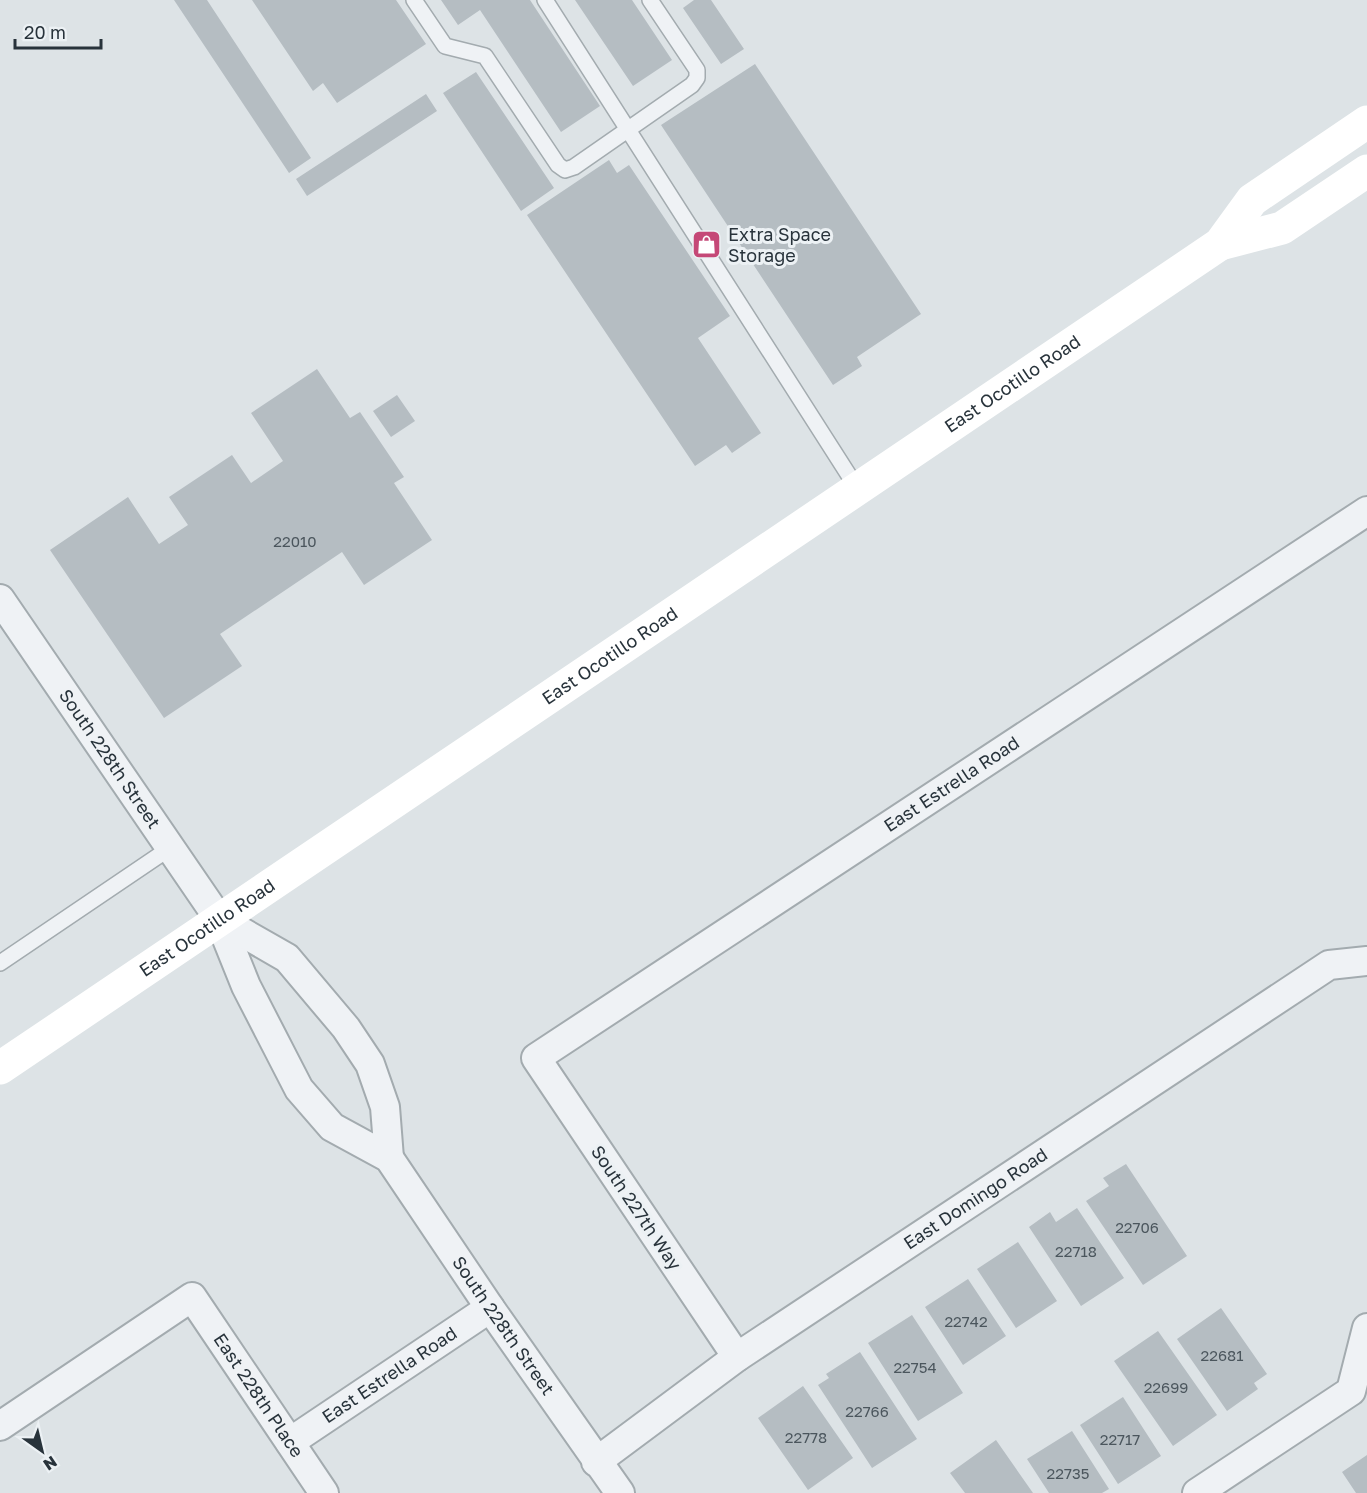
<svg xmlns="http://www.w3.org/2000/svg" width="1367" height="1493" font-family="'Golos Text',sans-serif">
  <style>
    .building { fill: #b5bdc2 }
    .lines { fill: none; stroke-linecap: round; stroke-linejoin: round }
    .service-casing { stroke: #a3abaf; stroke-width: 18 }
    .minor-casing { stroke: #a3abaf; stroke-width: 32 }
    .service { stroke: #eff2f5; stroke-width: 15 }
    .minor { stroke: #eff2f5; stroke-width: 28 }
    .secondary { stroke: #fff; stroke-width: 33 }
    .labels { text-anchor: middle; stroke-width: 6; stroke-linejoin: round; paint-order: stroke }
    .number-label { font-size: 15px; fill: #4b565d }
    .poi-label { font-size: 18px; fill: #28333b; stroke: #ecf1f4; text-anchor: start }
    .street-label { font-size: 18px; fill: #28333b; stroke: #ecf1f4 }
  </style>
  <rect width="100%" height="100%" fill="#dde3e6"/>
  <path class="building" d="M174,0H207L311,158L289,173Z
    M252,0H396L426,44L337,103L323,83L313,91Z
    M441,0H530L600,106L561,132L480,10L458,25Z
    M575,0H632L672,60L633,86Z
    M694,0H711L744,49L721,64L683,8Z
    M755,64L921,314L857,357L862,366L833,385L661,125Z
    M476,72L554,188L521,211L443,93Z
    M426,94L437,111L307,196L296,179Z
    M609,160L617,173L629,165L730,316L698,338L761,433L732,453L726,445L695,466L527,215Z
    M317,369L350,418L360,412L404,477L394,483L432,540L364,585L342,552L220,634L242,666L164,718L50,550L128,497L159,544L188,525L169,497L232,455L251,483L283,461L251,413Z
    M397,395L415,421L391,437L373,411Z
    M1126,1164L1187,1256L1143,1285L1086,1201L1109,1186L1103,1178Z
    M1077,1208L1124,1278L1081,1306L1029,1227L1050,1212L1056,1222Z
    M1018,1242L1057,1301L1016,1328L977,1269Z
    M968,1279L1006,1336L963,1365L925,1307Z
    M1221,1308L1267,1374L1254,1383L1258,1389L1227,1411L1177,1339Z
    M912,1315L963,1393L918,1421L868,1343Z
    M1158,1331L1217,1415L1173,1446L1114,1361Z
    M860,1352L917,1439L872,1468L818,1385L829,1378L826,1374Z
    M803,1386L853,1458L808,1490L758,1418Z
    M1123,1397L1161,1456L1118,1484L1080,1425Z
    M1072,1431L1109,1489L1102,1493H1049L1027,1459Z
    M996,1440L1033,1493H965L950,1473Z
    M1367,1455V1493H1356L1342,1472Z"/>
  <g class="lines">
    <defs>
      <path id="service" d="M414,0L445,46L485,56L558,165L565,170L574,167L692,85L697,78V70L650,0
        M545,0L857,488
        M0,963L170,848"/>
      <g id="minor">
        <path id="s1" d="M0,599L219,919L246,986L299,1089L332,1127L389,1158L490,1308L620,1493"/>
        <path d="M219,919L287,958L346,1028L370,1064L385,1107L389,1158"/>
        <path id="s2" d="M737,1357L536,1058L1367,511"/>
        <path id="s3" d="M0,1426L192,1297L324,1493"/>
        <path id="s4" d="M290,1442L490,1308"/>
        <path id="s5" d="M596,1462L737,1357L1329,965L1367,961"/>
        <path d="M1197,1493L1351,1391L1367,1328"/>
      </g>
    </defs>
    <use href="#service" class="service-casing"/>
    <use href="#minor" class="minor-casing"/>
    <use href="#service" class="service"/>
    <use href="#minor" class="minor"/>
    <g class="secondary">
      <path d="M1220,244L1282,228L1367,171"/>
      <path id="s6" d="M0,1068L1220,244L1252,200L1367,122"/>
    </g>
  </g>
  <defs>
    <symbol id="shop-square" viewBox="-11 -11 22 22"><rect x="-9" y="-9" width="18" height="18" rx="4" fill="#c54877" stroke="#ecf1f4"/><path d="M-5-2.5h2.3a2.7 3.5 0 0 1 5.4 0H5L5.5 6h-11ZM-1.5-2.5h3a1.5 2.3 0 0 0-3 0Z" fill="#fff"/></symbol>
  </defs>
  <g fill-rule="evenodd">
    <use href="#shop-square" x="690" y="228" width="33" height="33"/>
  </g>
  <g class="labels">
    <g class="number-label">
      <text x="295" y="547">22010</text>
      <text x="1137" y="1233">22706</text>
      <text x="1076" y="1257">22718</text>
      <text x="966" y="1327">22742</text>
      <text x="1222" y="1361">22681</text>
      <text x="915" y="1373">22754</text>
      <text x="1166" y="1393">22699</text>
      <text x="867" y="1417">22766</text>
      <text x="806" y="1443">22778</text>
      <text x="1120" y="1445">22717</text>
      <text x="1068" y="1479">22735</text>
    </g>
    <g class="poi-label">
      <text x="728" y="241">Extra Space<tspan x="728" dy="21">Storage</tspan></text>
    </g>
    <g class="street-label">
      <text dy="6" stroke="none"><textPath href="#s6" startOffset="1222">East Ocotillo Road</textPath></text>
      <text dy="6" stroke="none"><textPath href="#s6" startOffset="736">East Ocotillo Road</textPath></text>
      <text dy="6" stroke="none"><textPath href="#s1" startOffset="194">South 228th Street</textPath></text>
      <text dy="6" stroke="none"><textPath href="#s2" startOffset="858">East Estrella Road</textPath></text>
      <text dy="6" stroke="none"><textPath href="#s6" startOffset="250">East Ocotillo Road</textPath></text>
      <text dy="6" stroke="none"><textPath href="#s5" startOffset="462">East Domingo Road</textPath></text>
      <text transform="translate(636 1208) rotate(56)" y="6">South 227th Way</text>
      <text dy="6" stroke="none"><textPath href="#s1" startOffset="894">South 228th Street</textPath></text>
      <text dy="6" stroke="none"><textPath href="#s4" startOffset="120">East Estrella Road</textPath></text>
      <text dy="6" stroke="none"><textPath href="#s3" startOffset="350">East 228th Place</textPath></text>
    </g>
  </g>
  <g transform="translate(42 1451) rotate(146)" stroke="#ecf1f4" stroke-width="4.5" paint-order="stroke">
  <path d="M0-4.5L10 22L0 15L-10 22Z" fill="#28333b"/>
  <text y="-9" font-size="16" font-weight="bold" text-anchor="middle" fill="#28333b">N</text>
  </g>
  <path d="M15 39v9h86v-9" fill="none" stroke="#28333b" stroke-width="3"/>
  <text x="24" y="39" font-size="18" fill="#28333b" stroke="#ecf1f4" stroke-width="4.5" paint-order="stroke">20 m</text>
</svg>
